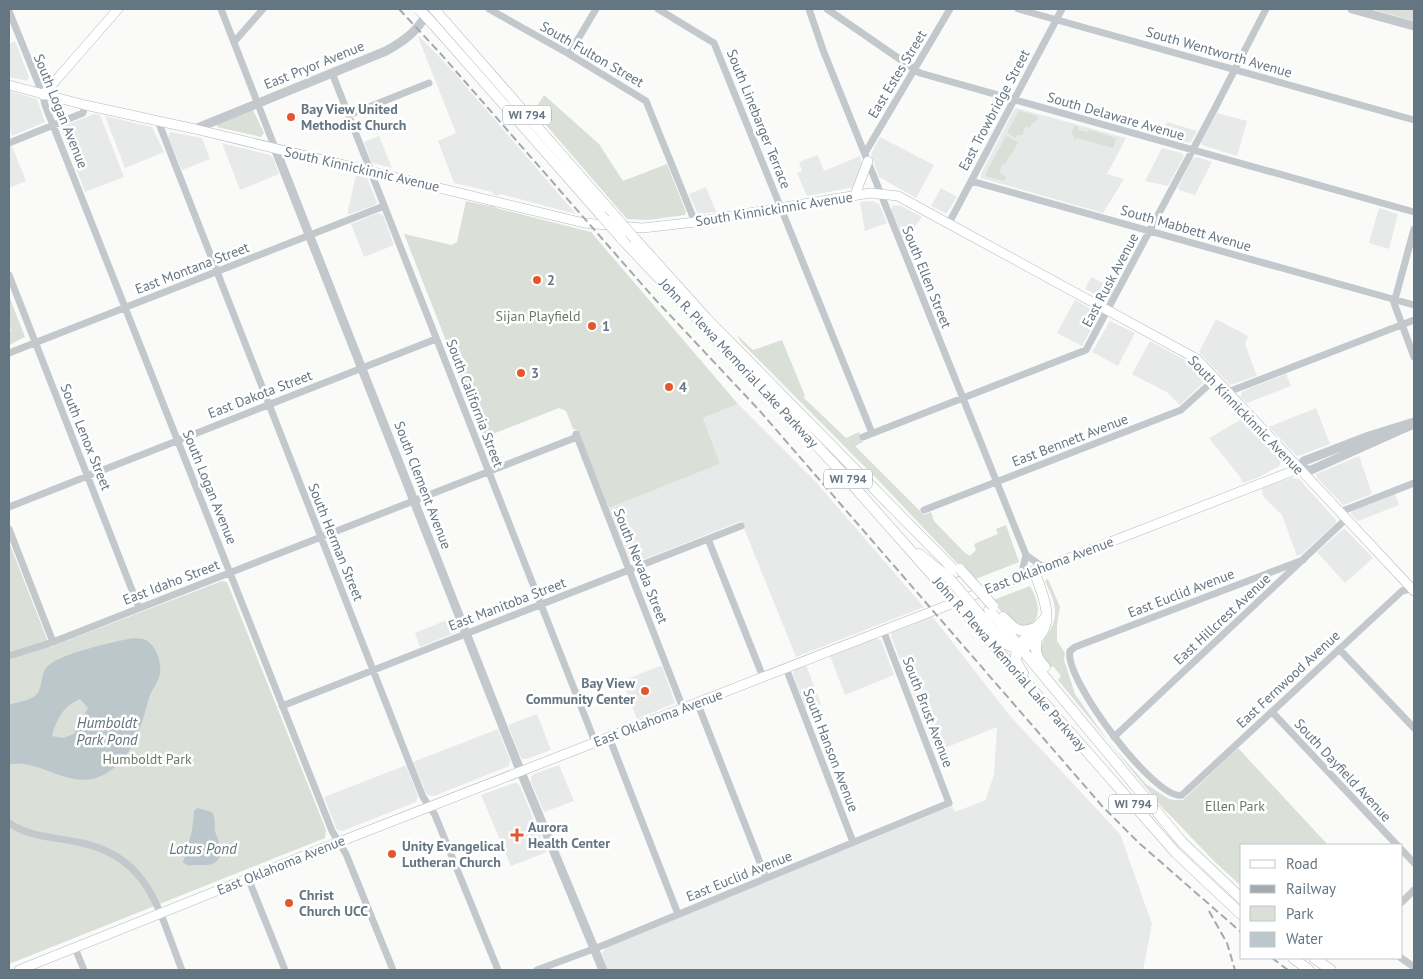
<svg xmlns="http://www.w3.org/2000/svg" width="1423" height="979" font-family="'PT Sans',sans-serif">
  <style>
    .built { fill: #e8e9e9 }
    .green { fill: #dadfd7 }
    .water { fill: #bbc7cb; fill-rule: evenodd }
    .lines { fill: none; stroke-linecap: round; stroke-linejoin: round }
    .secondary-casing { stroke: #b3babf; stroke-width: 10 }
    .primary-casing { stroke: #b5babe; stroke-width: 11 }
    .minor { stroke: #c3c8cc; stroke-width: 7 }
    .tertiary { stroke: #c3c8cc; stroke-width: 9 }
    .secondary { stroke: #fff; stroke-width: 9 }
    .primary { stroke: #fff; stroke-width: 10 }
    .rail { stroke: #a2aab0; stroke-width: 2; stroke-dasharray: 8 4; stroke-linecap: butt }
    .primary-bridge-casing { stroke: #b5babe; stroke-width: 11; stroke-linecap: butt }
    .primary-bridge { stroke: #fff; stroke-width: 10 }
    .poi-dot { fill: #e4572e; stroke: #fff; stroke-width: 2 }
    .labels { text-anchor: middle; stroke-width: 5; stroke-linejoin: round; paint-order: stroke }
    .shield { fill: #fff; stroke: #939fa8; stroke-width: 1 }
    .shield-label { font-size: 12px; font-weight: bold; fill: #657683 }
    .street-label { font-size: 14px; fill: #657683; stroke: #fff }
    .poi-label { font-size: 14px; font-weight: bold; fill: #657683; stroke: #fff; text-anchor: start }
    .park-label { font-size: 14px; fill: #687a64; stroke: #fff }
    .water-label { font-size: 15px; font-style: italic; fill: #60757c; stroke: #fff }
  </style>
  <rect width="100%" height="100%" fill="#fafaf8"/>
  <path class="built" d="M419,36L451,69L576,214L500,194L498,196L493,194L492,192L454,183L438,141L456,133L418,37Z
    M15,41L29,77L27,81L9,77V44Z
    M9,91L37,99L45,122L12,136L9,128Z
    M1016,108L1126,138L1107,174L1124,179L1103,213L981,178V174L1014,110Z
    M1217,113L1247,121L1237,156L1202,145L1201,142Z
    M94,114L100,115L124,177L85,192L61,130L63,126Z
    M105,116L152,127L164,152L125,168Z
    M1167,122L1197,131L1191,142L1189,143L1161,135Z
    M170,132L202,138L210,159L182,170L168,137Z
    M379,136L392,168L372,163L364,142Z
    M880,137L934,165L916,198L879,177L871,154Z
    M222,143L270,155L273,158L279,174L240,190Z
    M12,146L26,181L9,188V147Z
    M1162,148L1181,153L1184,156L1168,186L1145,181Z
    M818,155L824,171L860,156L863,166L855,187L807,196L797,173L802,171L799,162Z
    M1197,157L1212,162L1195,195L1179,190L1178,187L1192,159Z
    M356,175L367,178L377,202L375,205L348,215V210Z
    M706,187L716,212L698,214L689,194Z
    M941,188L957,197L947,213H945L931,206Z
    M873,201L879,204L887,223L865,231L860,202Z
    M893,205L901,206L922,217L908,236L903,239L891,210Z
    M1379,208L1398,214L1389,249L1369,243Z
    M378,213L383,215L394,245L364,257L351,224Z
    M1091,277L1115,289L1109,300H1105L1085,289Z
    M1075,300L1098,313L1099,315L1082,346L1057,333Z
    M1216,319L1248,336L1245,344L1257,376L1230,385L1199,352Z
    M1110,321L1135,333L1118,366L1092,352Z
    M1150,341L1190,363L1204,378V382L1180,405L1168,393L1132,374Z
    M1286,374L1291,386L1247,403L1241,397V394L1243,391Z
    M738,404L815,481L924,607L796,657L741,521L635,563L630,561L609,508L720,464L703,418Z
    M1316,408L1330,444L1301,455L1297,456L1269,427Z
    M1242,419L1280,459L1281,462L1279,466L1259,477L1243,483L1240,477L1209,438Z
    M1359,456L1372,494L1343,505L1317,478L1316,474Z
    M1292,478L1299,479L1336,520V523L1302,554L1297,556L1282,515L1263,496L1262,488Z
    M1395,494L1399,505L1358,521L1351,514L1352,511Z
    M1345,529L1373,558L1345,583L1317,552L1342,530Z
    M932,616L1010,716L1120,834L1152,924L1143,970H608L602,954L605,948L952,806L955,812L986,800V798L994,775L997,727L935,752L891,636L892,632Z
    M454,617L458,628L457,632L420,647L415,633Z
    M875,638L881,640L894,675L845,695L830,656Z
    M806,665L821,704L808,709H806L793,674L795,669Z
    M660,666H662L675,703L637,719L622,681Z
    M537,714L551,750L526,759H522L520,756L508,725Z
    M498,729L510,760L509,766L434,796L427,795L413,762Z
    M559,765L574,801L544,812L531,782V777L534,774Z
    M404,766H406L418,796L416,802L342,831L337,830L324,797Z
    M514,783H517L520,786L547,852L511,866L481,795Z"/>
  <path class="green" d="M1371,9H1414V21Z
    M544,95L599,144L623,181L667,164L686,212L685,215L648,220L627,219L534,111Z
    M253,110L264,133L261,137L217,127V124Z
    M1019,111L1038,116L1037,120L1032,124L1029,128L1026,126L1022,135H1017L1016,138L1007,133Z
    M1074,126L1079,127L1078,130L1088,132L1089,130L1116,138L1113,148L1076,138L1075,141L1072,133Z
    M1006,136L1018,142L1011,155H1010L1005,164L1003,163L999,172L1006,177L1004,181L986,176V173Z
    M466,201L489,206L491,205L496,208L591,232L738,404L703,418L720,464L609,508L577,430L573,429L566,411L559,408L480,439L482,432L404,234L452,245L457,242Z
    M9,296L25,337L9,345V333L11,331L9,325Z
    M737,335L753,350L782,340L805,396L803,397L846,438L859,432L863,442L855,446L924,515L931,512L934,521L964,552L970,556L976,550L974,544L998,534L996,529L1006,525L1019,562L973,580L880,482L741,342Z
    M9,542L50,647L222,581L227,582L326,830L325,838L9,964Z
    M1048,579L1060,607L1057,624V641L1065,653L1064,660L1075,694L1108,741L1146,784L1169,799L1174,800H1183L1238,748L1328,845H1242V887L1213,860L1167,812H1166L1058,680L1061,676L1053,666L1048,669C1030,639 1052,641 1055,615C1056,603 1050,592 1045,581Z
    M1030,586C1038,600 1044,618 1027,627L1014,624L991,601Z"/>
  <path class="water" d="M134,638C138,639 142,638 146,640C157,646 163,665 159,677C157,685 151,690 149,698C141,727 132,762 101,776C74,788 50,768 24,764C19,763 14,764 9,764V705C16,702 29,701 35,696C44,689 39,673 49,665C66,652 113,642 134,638ZM80,699L88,708L74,734L63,738L52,736C56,720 64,705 80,699Z
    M197,808L212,812C216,818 214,824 215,831C216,836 219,841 220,846C222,864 212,866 198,865C191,865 188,867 183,862L192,831L194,811Z"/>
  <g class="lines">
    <defs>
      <path id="secondary" d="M9,85L85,105L195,129L584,223L643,228L695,222L870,193L898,196L1197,359L1414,591
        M43,95L118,9
        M855,195L868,161
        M19,970L321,849L1298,469"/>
      <path id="primary" d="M434,9L614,215
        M433,24L601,215
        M621,238L835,465L941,585
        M635,239L707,319L956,572
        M919,554L949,578
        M989,610L1182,842L1242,899
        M981,616C988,624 999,640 1008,645C1013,648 1025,648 1030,644C1059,626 1043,596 1034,571
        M1003,617C1015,629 1018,634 1035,628
        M974,623L1176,853L1242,915
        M1037,639C1034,651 1037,658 1045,667
        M1023,673C1020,668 1016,663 1016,658C1015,642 1037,629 1046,617
        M1293,958L1309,970
        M1314,958L1331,970"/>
    </defs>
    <use href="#secondary" class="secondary-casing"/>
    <use href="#primary" class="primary-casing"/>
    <path class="minor" d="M221,9L275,148
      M489,9L569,54L646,101L695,222
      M658,9L714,43L872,433
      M809,9L823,50L1026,555L1043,567
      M827,9L920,73L1414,212
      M1018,9L1414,120
      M9,11L43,95L45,105L332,831L346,854L393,970
      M234,42L263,9
      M569,54L596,9
      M332,73L595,742
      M349,115L429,83
      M158,121L409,762L423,797L435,815L498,970
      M9,143L83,113L85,105
      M865,153L950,9
      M971,181L1414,305
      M949,223L1062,9
      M1414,229L1394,303L1414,357
      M9,275L139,608
      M9,353L384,206
      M1228,392L1414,320
      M576,434L683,708
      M863,437L1086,350L1214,110L1266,9
      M9,507L436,339
      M924,510L1181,410L1215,379
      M1340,512L1414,483
      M9,529L53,642
      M708,539L763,677
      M1303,560L1075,647L1070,651C1063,678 1156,802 1182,795L1402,591L1414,588
      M1021,576L1026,555
      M1339,649L1414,728
      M9,656L53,642L577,437
      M786,668L853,842
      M697,702L766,878
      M282,706L741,526
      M1272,712L1397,845
      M609,737L678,914
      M1114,737L1346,519
      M9,823C31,838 57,837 82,843C151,858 159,913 182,970
      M1402,850L1414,863
      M248,878L285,970
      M1402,902L1414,890
      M75,948L84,970
      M1401,958L1414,967
      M537,970L604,945L949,803L883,630"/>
    <path class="tertiary" d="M1352,9L1414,26
      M195,129L386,51C406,40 417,31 429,11
      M275,148L516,760L603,970
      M1414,422L1369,436L1304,461L1298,469L1311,470L1414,424"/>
    <use href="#secondary" class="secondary"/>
    <use href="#primary" class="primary"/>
    <path class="rail" d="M399,9L440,53L653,297L759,410L1103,807L1139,843L1242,933
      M1209,911L1227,943L1235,970
      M1272,958L1288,970"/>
    <defs>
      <path id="primary-bridge" d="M419,9L433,24
        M601,215L621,238
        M614,215L635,239
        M960,569L993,606
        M949,578L981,616
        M941,585L974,623"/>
    </defs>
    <use href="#primary-bridge" class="primary-bridge-casing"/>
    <use href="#primary-bridge" class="primary-bridge"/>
  </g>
  <g class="poi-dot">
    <circle cx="291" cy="117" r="5"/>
    <circle cx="537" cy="280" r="5"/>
    <circle cx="592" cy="326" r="5"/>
    <circle cx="521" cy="373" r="5"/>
    <circle cx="669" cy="387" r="5"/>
    <circle cx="645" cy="691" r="5"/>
    <path d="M514.5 827.5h5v5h5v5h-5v5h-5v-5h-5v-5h5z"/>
    <circle cx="392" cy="854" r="5"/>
    <circle cx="289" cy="903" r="5"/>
  </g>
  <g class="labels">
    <g class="shield">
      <rect x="503" y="105.5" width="48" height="19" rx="4"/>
      <rect x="824" y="469.5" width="48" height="19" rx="4"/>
      <rect x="1109" y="794.5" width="48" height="19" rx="4"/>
    </g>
    <g class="shield-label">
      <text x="527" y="119">WI 794</text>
      <text x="848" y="483">WI 794</text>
      <text x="1133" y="808">WI 794</text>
    </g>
    <g class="street-label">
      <text transform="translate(1219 52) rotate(16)" y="5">South Wentworth Avenue</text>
      <text transform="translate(592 54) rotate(30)" y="5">South Fulton Street</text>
      <text transform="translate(314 65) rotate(-22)" y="5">East Pryor Avenue</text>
      <text transform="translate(897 74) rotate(-59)" y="5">East Estes Street</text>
      <text transform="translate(994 110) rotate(-62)" y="5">East Trowbridge Street</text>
      <text transform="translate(61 111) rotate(68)" y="5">South Logan Avenue</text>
      <text transform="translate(1116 116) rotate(16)" y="5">South Delaware Avenue</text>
      <text transform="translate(759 119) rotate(68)" y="5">South Linebarger Terrace</text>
      <text transform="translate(362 169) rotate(13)" y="5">South Kinnickinnic Avenue</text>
      <text transform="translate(774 209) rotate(-9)" y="5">South Kinnickinnic Avenue</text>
      <text transform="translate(1186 228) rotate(16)" y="5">South Mabbett Avenue</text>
      <text transform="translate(192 268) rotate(-21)" y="5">East Montana Street</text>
      <text transform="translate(927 277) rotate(68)" y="5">South Ellen Street</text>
      <text transform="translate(1110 280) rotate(-62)" y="5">East Rusk Avenue</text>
      <text transform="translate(739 363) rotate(47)" y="5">John R. Plewa Memorial Lake Parkway</text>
      <text transform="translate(260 394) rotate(-21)" y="5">East Dakota Street</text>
      <text transform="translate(475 403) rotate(69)" y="5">South California Street</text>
      <text transform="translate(1246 415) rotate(46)" y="5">South Kinnickinnic Avenue</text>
      <text transform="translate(86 437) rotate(68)" y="5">South Lenox Street</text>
      <text transform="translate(1070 440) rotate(-21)" y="5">East Bennett Avenue</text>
      <text transform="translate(423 485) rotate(69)" y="5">South Clement Avenue</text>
      <text transform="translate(210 487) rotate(68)" y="5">South Logan Avenue</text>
      <text transform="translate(336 542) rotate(68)" y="5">South Herman Street</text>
      <text transform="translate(1049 565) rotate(-21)" y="5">East Oklahoma Avenue</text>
      <text transform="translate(641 566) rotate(68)" y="5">South Nevada Street</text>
      <text transform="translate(171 582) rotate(-21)" y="5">East Idaho Street</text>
      <text transform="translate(1181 593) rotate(-21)" y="5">East Euclid Avenue</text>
      <text transform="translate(507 604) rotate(-21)" y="5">East Manitoba Street</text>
      <text transform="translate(1222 619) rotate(-43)" y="5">East Hillcrest Avenue</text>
      <text transform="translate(1010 664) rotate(49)" y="5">John R. Plewa Memorial Lake Parkway</text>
      <text transform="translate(1288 679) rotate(-43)" y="5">East Fernwood Avenue</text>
      <text transform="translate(928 712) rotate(69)" y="5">South Brust Avenue</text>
      <text transform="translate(658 718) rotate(-21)" y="5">East Oklahoma Avenue</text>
      <text transform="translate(831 750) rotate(69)" y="5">South Hanson Avenue</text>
      <text transform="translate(1343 770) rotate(47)" y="5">South Dayfield Avenue</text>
      <text transform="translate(281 865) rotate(-22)" y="5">East Oklahoma Avenue</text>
      <text transform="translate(739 876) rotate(-22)" y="5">East Euclid Avenue</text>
    </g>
    <g class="poi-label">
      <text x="301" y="114">Bay View United<tspan x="301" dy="16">Methodist Church</tspan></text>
      <text x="547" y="285">2</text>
      <text x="602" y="331">1</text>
      <text x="531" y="378">3</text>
      <text x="679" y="392">4</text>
      <text x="635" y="688" text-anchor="end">Bay View<tspan x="635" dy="16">Community Center</tspan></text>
      <text x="528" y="832">Aurora<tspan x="528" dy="16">Health Center</tspan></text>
      <text x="402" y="851">Unity Evangelical<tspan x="402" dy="16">Lutheran Church</tspan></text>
      <text x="299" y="900">Christ<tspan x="299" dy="16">Church UCC</tspan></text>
    </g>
    <g class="park-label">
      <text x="538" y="321">Sijan Playfield</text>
      <text x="147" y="764">Humboldt Park</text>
      <text x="1235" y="811">Ellen Park</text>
    </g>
    <g class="water-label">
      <text x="107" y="728">Humboldt<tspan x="107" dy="17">Park Pond</tspan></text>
      <text x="203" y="854">Lotus Pond</text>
    </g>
  </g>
  <rect width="1423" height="979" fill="none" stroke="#657683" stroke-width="20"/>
  <rect x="1240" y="844" width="162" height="115" fill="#ffffff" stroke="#c1c8cd"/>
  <rect x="1250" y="860" width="25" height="8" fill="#ffffff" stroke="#c1c8cd"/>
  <text x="1286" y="869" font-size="15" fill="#657683">Road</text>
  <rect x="1250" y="885" width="25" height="8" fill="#a2aab0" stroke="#c1c8cd"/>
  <text x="1286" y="894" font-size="15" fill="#657683">Railway</text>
  <rect x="1250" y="906" width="25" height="15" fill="#dadfd7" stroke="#c1c8cd"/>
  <text x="1286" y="919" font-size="15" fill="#657683">Park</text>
  <rect x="1250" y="932" width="25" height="15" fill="#bbc7cb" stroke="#c1c8cd"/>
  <text x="1286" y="944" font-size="15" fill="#657683">Water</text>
</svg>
